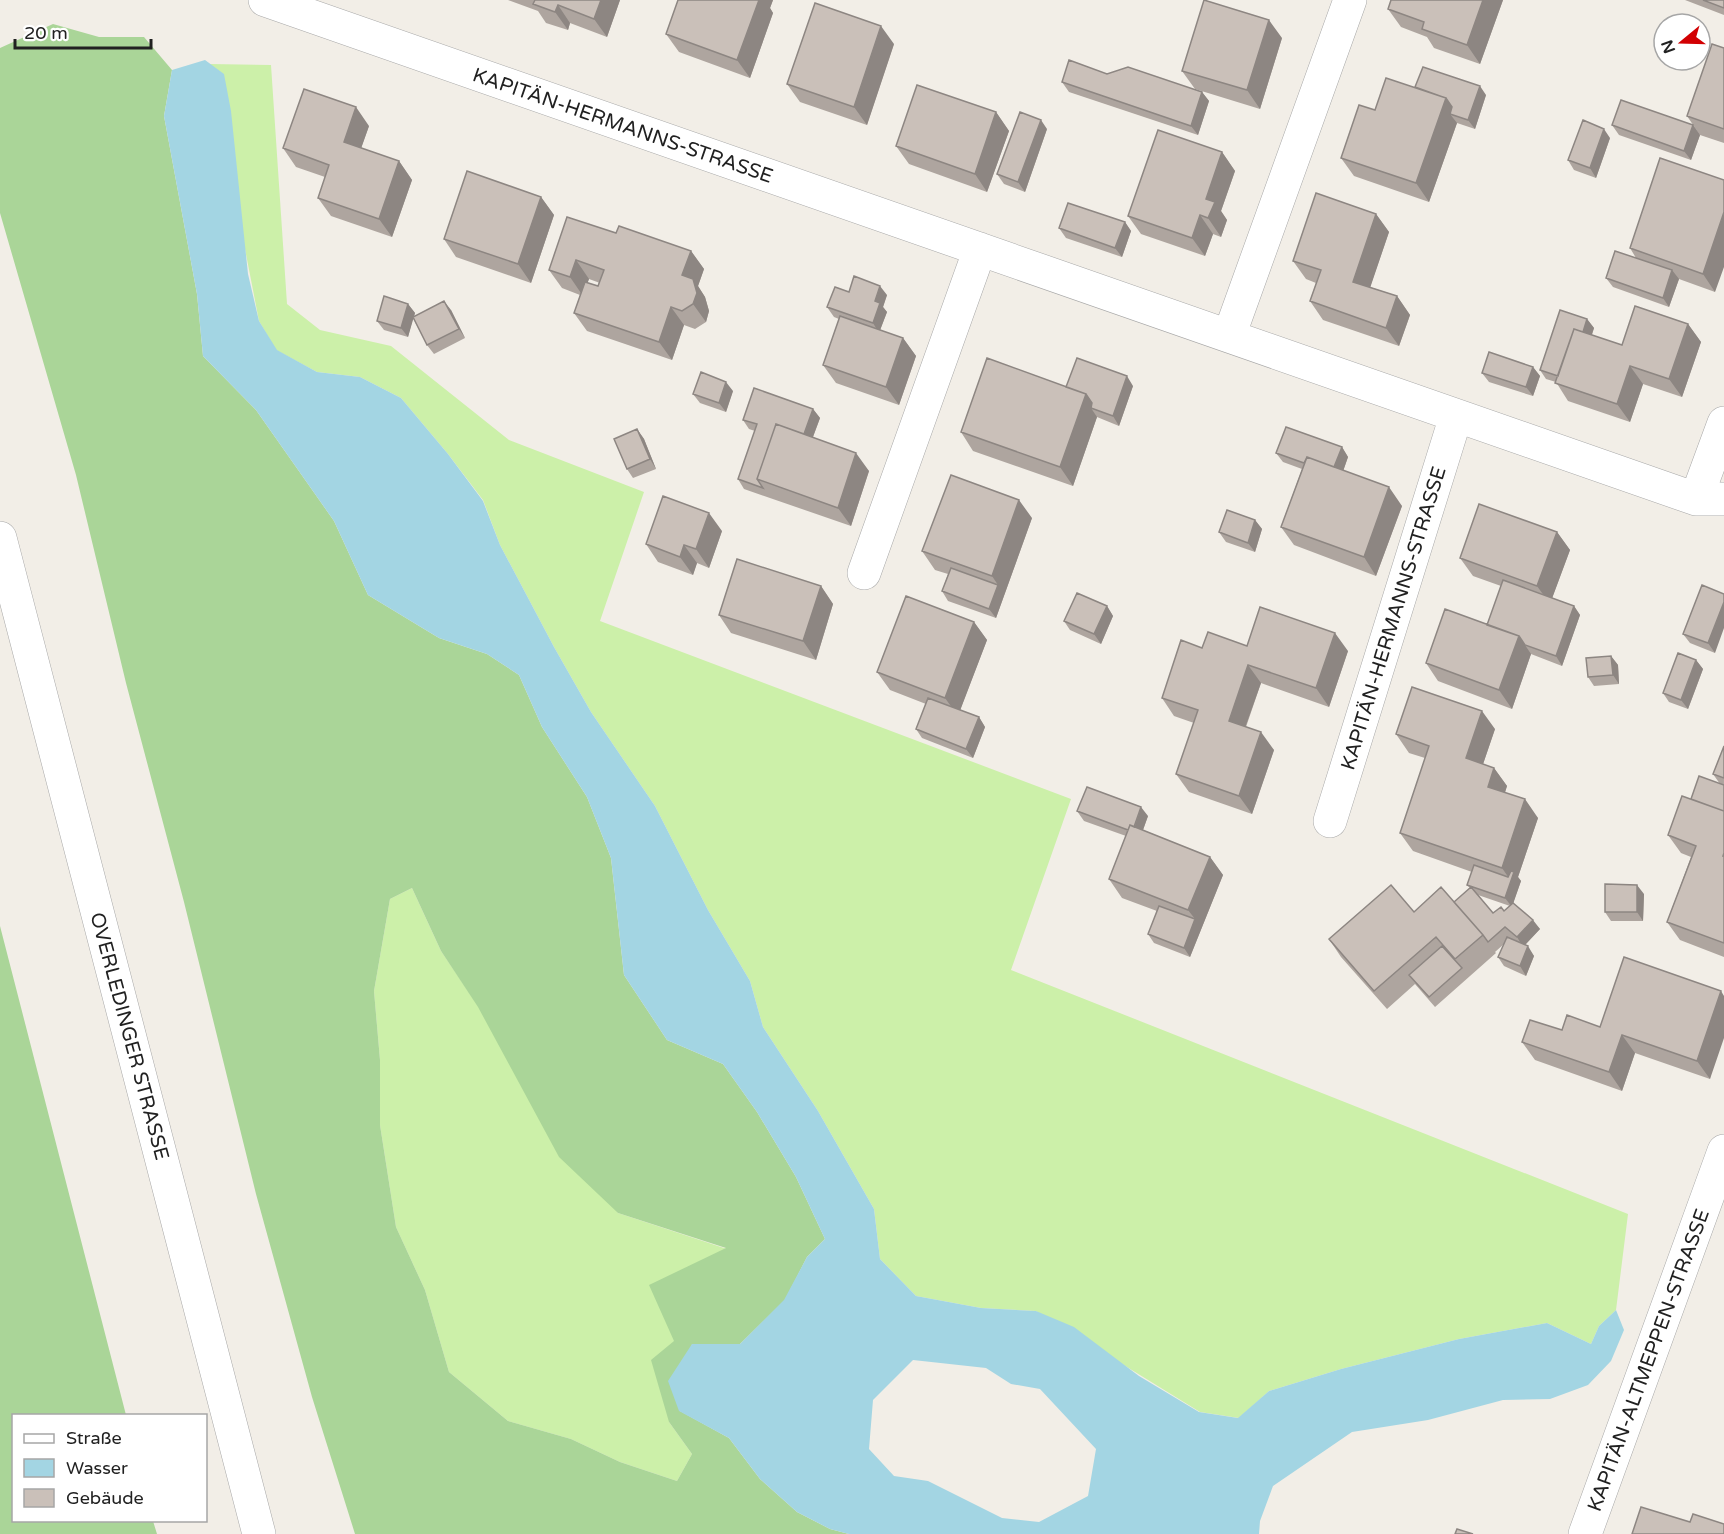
<svg xmlns="http://www.w3.org/2000/svg" width="1724" height="1534" font-family="'Varela Round',sans-serif">
  <style>
    .grass { fill: #ccf0a9 }
    .forest { fill: #aad598; fill-rule: evenodd }
    .water { fill: #a3d5e3; fill-rule: evenodd }
    .lines { fill: none; stroke-linecap: round; stroke-linejoin: round }
    .minor-casing { stroke: #a8a8a8; stroke-width: 34 }
    .minor { stroke: #fff; stroke-width: 33 }
    .wall { fill: #aea59f; fill-rule: evenodd }
    .shaded-wall { fill: #8d8682 }
    .building { fill: #cac0b9; stroke: #8d8682; stroke-width: 1.5 }
    .labels { text-anchor: middle; stroke-width: 4.5; stroke-linejoin: round; paint-order: stroke }
    .street-label { font-size: 20px; fill: #212121; stroke: #fff }
  </style>
  <rect width="100%" height="100%" fill="#f2eee7"/>
  <path class="grass" d="M209,64L271,65L287,304L320,330L391,346L509,440L644,492L600,621L1071,799L1011,970L1628,1214L1616,1310L1599,1326L1591,1344L1547,1323L1459,1339L1341,1369L1269,1391L1239,1418L1200,1412L1036,1311L981,1308L916,1296L880,1259L874,1209L818,1111L763,1027L750,981L708,910L655,806L591,712L554,647L500,545L483,500L448,454L401,398L360,377L317,372L276,350L259,321Z
    M412,888L441,951L618,1213L727,1249L675,1341L669,1422L692,1454L677,1481L620,1462L571,1439L508,1421L449,1372L425,1290L396,1227L380,1125V1060L374,991L390,899Z"/>
  <path class="forest" d="M53,24L99,37H144L172,70L164,116L197,294L203,356L256,410L334,521L368,595L439,638L487,654L519,675L542,727L587,797L611,858L624,975L667,1040L723,1064L757,1112L796,1177L825,1239L807,1257L785,1300L740,1344H692L680,1411L729,1438L760,1479L797,1512L830,1529L849,1534H355L312,1397L256,1194L184,902L126,683L76,475L0,213V48ZM412,888L441,951L478,1007L559,1157L618,1213L726,1248L649,1285L674,1341L651,1360L669,1422L692,1454L677,1481L620,1462L571,1439L508,1421L449,1372L425,1290L396,1227L380,1125V1060L374,991L390,899Z
    M0,926L126,1415L14,1416V1520L153,1521L157,1534H0Z"/>
  <path class="water" d="M205,60L224,74L231,111L248,274L259,321L277,350L317,372L360,377L401,398L448,454L483,501L500,545L554,647L591,712L655,806L708,910L750,981L763,1027L818,1111L874,1209L880,1259L916,1296L981,1308L1036,1311L1074,1327L1139,1376L1199,1412L1238,1418L1269,1391L1341,1369L1459,1339L1547,1323L1591,1344L1599,1326L1616,1310L1624,1330L1611,1361L1588,1385L1550,1399L1503,1400L1428,1420L1352,1432L1273,1486L1260,1521L1259,1534H849L830,1529L797,1512L760,1479L729,1438L679,1411L668,1381L692,1344H740L784,1300L807,1257L825,1239L796,1177L757,1112L723,1064L667,1040L624,975L611,858L587,797L542,727L519,675L487,654L439,638L368,595L334,521L256,410L203,356L197,294L164,116L172,70ZM913,1360L986,1368L1011,1384L1040,1389L1096,1449L1088,1496L1039,1522L1002,1518L928,1481L894,1476L869,1449L873,1400Z"/>
  <g class="lines">
    <defs>
      <path id="minor" d="M265,0L1696,499H1724
        M1229,336L1350,0
        M1696,499L1724,423
        M0,538L259,1534
        M864,573L980,249
        M1330,821L1456,416
        M1585,1534L1724,1151"/>
    </defs>
    <use href="#minor" class="minor-casing"/>
    <use href="#minor" class="minor"/>
  </g>
  <path class="wall" d="M508,0H620L607,37L570,23L568,30L546,23L538,11Z
    M678,0H773L770,8L773,13L750,78L679,52L666,34Z
    M1391,0H1503L1480,64L1434,48L1427,37L1401,27L1388,9Z
    M1685,0H1724V15Z
    M1282,38L1260,109L1195,89L1182,71Z
    M894,44L867,125L800,102L787,84Z
    M1724,48V143L1700,135L1687,116Z
    M1107,74L1202,92L1209,101L1198,135L1069,92L1062,82Z
    M1415,87L1486,95L1475,129L1457,123L1429,202L1354,176L1341,158L1375,110Z
    M996,112L1009,131L987,192L909,164L896,146Z
    M1612,125H1693L1700,135L1691,160L1619,135Z
    M369,126L361,148L399,161L412,180L392,237L331,216L318,198L325,177L296,167L283,148Z
    M1047,129L1025,192L1004,184L997,174Z
    M1610,138L1596,178L1574,170L1568,160Z
    M1222,152L1235,171L1221,211L1227,220L1221,237L1213,234L1205,256L1141,234L1128,216Z
    M1724,180L1715,292L1679,279L1669,307L1613,287L1606,278L1636,258L1630,248Z
    M541,197L554,215L531,283L456,257L444,239Z
    M1376,214L1389,232L1370,287L1397,296L1410,315L1399,346L1323,320L1310,301L1316,283L1306,279L1293,261Z
    M1125,222L1131,231L1122,257L1066,238L1059,228Z
    M616,233L691,251L704,269L698,286L705,297L709,311L706,322L695,329L684,325L672,360L587,331L574,313L580,295L562,288L549,270ZM589,279L600,283L598,286L587,283Z
    M849,292L887,295L883,307L887,312L880,330L903,338L916,356L899,405L836,383L823,365L839,319L834,317L827,307Z
    M408,304L415,313L414,316L451,310L465,338L434,354L427,345L413,318L408,337L384,330L377,321Z
    M1587,319L1594,328L1592,335L1622,345L1688,324L1701,342L1682,397L1643,384L1630,422L1568,401L1556,382L1546,379L1540,370Z
    M1533,367L1540,376L1533,396L1489,382L1482,373Z
    M1133,386L1119,426L1097,417L1073,486L973,451L961,432L1066,387Z
    M733,391L726,412L700,403L693,394Z
    M813,409L820,418L813,437L869,471L851,526L744,489L738,479L755,431L749,429L743,420Z
    M637,429L644,439L656,469L633,478L627,469Z
    M1342,447L1348,457L1343,471L1402,506L1376,576L1294,545L1281,527L1302,469L1283,462L1276,453Z
    M1032,518L996,618L948,601L942,591L948,574L935,570L922,551Z
    M1255,520L1262,529L1255,552L1226,542L1219,532Z
    M722,531L709,568L697,563L693,575L658,562L646,544Z
    M1557,532L1570,550L1552,598L1574,606L1580,615L1562,666L1531,654L1512,709L1438,681L1426,663L1487,625L1501,586L1473,576L1460,558Z
    M1702,585L1715,653L1690,643L1683,634Z
    M821,586L833,604L816,660L731,633L719,615Z
    M1107,606L1113,616L1101,644L1070,630L1064,621Z
    M974,622L987,640L960,710L979,717L985,727L973,758L922,738L916,729L926,704L890,690L877,672Z
    M1247,646L1348,651L1329,707L1261,683L1246,727L1274,750L1252,814L1189,792L1176,774L1194,723L1174,716L1162,698L1202,648Z
    M1611,656L1618,665L1619,684L1594,686L1588,677Z
    M1696,660L1703,669L1688,709L1669,702L1663,693Z
    M1495,729L1483,764L1494,768L1507,786L1505,792L1538,818L1518,877L1521,881L1513,903L1540,929L1525,945L1534,956L1526,976L1504,966L1498,957L1504,944L1495,952L1496,953L1435,1007L1415,984L1387,1009L1341,957L1329,939L1414,912L1454,902L1470,888L1467,885L1472,872L1413,851L1400,833L1425,758L1409,753L1396,734ZM1478,895L1510,906L1504,911L1493,913Z
    M1724,746V957L1680,940L1667,922L1691,857L1681,853L1668,835L1691,799L1720,784L1713,774Z
    M1077,811L1148,816L1143,830L1210,857L1223,875L1190,957L1154,943L1148,934L1157,911L1122,898L1109,879L1126,836L1084,821Z
    M1644,894L1643,921H1611L1605,912Z
    M1721,991L1710,1079L1635,1053L1622,1091L1535,1060L1522,1042L1562,1030L1600,1027Z"/>
  <path class="shaded-wall" d="M601,0H620L607,37L594,19Z
    M759,0H773L770,8L773,13L750,78L737,60Z
    M1483,0H1503L1480,64L1467,45Z
    M558,5L570,23L568,30L555,12Z
    M1269,20L1282,38L1260,109L1247,90Z
    M881,26L894,44L867,125L854,107Z
    M1480,86L1486,95L1475,129L1468,120Z
    M1202,92L1209,101L1198,135L1191,126Z
    M1446,98L1459,117L1450,114L1457,123L1429,202L1416,183Z
    M356,107L369,126L357,160L344,142Z
    M996,112L1009,131L987,192L975,174Z
    M1041,120L1047,129L1025,192L1018,182Z
    M1693,125L1700,135L1691,160L1684,151Z
    M1604,129L1610,138L1596,178L1590,168Z
    M1222,152L1235,171L1221,211L1227,220L1221,237L1208,218L1206,199Z
    M399,161L412,180L392,237L379,219Z
    M541,197L554,215L531,283L518,264Z
    M1724,212V267L1715,292L1703,274Z
    M1376,214L1389,232L1366,300L1353,282Z
    M1200,215L1213,234L1205,256L1192,238Z
    M1125,222L1131,231L1122,257L1115,248Z
    M691,251L704,269L698,286L705,297L709,311L706,322L693,304L682,275Z
    M576,260L589,279L583,296L570,277Z
    M1672,270L1679,279L1669,307L1663,298Z
    M880,286L887,295L883,307L887,312L879,333L873,323L875,301Z
    M1397,296L1410,315L1399,346L1386,328Z
    M444,301L451,310L465,338L459,329Z
    M408,304L415,313L408,337L401,328Z
    M671,307L684,325L672,360L659,342Z
    M1587,319L1594,328L1573,388L1567,379Z
    M1688,324L1701,342L1682,397L1669,379Z
    M903,338L916,356L899,405L886,387Z
    M1630,366L1643,384L1630,422L1617,404Z
    M1533,367L1540,376L1533,396L1526,387Z
    M1127,376L1133,386L1119,426L1113,416Z
    M726,382L733,391L726,412L719,403Z
    M1086,394L1098,411L1091,408L1097,417L1073,486L1060,467Z
    M813,409L820,418L808,450L802,441Z
    M637,429L644,439L656,469L650,459Z
    M1342,447L1348,457L1339,483L1332,473Z
    M856,453L869,471L851,526L838,508Z
    M1389,487L1402,506L1376,576L1364,557Z
    M1019,500L1032,518L996,618L989,609L998,585L992,576Z
    M709,513L722,531L709,568L696,549Z
    M1255,520L1262,529L1255,552L1248,543Z
    M1557,532L1570,550L1550,604L1537,586Z
    M684,545L697,563L693,575L680,557Z
    M821,586L833,604L816,660L803,641Z
    M1724,602V628L1715,653L1708,643Z
    M1107,606L1113,616L1101,644L1094,634Z
    M1574,606L1580,615L1562,666L1556,656Z
    M974,622L987,640L958,716L945,698Z
    M1335,633L1348,651L1329,707L1316,688Z
    M1519,636L1531,654L1512,709L1499,690Z
    M1611,656L1618,665L1619,684L1613,675Z
    M1696,660L1703,669L1688,709L1681,700Z
    M1248,665L1261,683L1241,739L1229,721Z
    M1482,711L1495,729L1479,776L1466,758Z
    M979,717L985,727L973,758L966,749Z
    M1261,732L1274,750L1252,814L1239,796Z
    M1494,768L1507,786L1501,805L1488,787Z
    M1525,799L1538,818L1518,877L1521,881L1512,907L1505,898L1511,881L1502,868Z
    M1141,807L1148,816L1139,841L1133,832Z
    M1210,857L1223,875L1190,957L1184,948L1195,919L1188,910Z
    M1637,885L1644,894L1643,921L1637,912Z
    M1533,920L1540,929L1523,947L1517,937Z
    M1528,946L1534,956L1526,976L1520,966Z
    M1721,991L1724,996V1038L1710,1079L1697,1061Z
    M1622,1035L1635,1053L1622,1091L1609,1072Z"/>
  <path class="building" d="M535,0H601L594,19L558,5L555,12L533,4Z
    M678,0H759L737,60L666,34Z
    M1204,0L1269,20L1247,90L1182,71Z
    M1391,0H1483L1467,45L1422,29L1424,22L1388,9Z
    M1703,0H1724V8Z
    M815,3L881,26L854,107L787,84Z
    M1712,44L1724,48V129L1687,116Z
    M1069,60L1107,74L1128,67L1202,92L1191,126L1062,82Z
    M1423,67L1480,86L1468,120L1450,114L1452,107L1446,98L1415,87Z
    M1386,78L1446,98L1416,183L1341,158L1359,105L1375,110Z
    M917,85L996,112L975,174L896,146Z
    M304,89L356,107L344,142L399,161L379,219L318,198L329,165L283,148Z
    M1621,100L1693,125L1684,151L1612,125Z
    M1020,112L1041,120L1018,182L997,174Z
    M1583,120L1604,129L1590,168L1568,160Z
    M1158,130L1222,152L1206,199L1215,202L1208,218L1200,215L1192,238L1128,216Z
    M1660,158L1724,180V212L1703,274L1630,248Z
    M467,171L541,197L518,264L444,239Z
    M1316,193L1376,214L1353,282L1397,296L1386,328L1310,301L1321,270L1293,261Z
    M1068,203L1125,222L1115,248L1059,228Z
    M567,217L616,233L619,226L691,251L682,275L693,279L697,293L693,304L682,311L671,307L659,342L574,313L585,282L598,286L604,270L576,260L570,277L549,270Z
    M1615,251L1672,270L1663,298L1606,278Z
    M854,276L880,286L875,301L880,303L873,323L827,307L835,287L849,292Z
    M384,296L408,304L401,328L377,321Z
    M444,301L459,329L427,345L413,317Z
    M1635,306L1688,324L1669,379L1630,366L1617,404L1555,383L1574,329L1622,345Z
    M1560,310L1587,319L1583,332L1574,329L1558,376L1540,370Z
    M840,316L903,338L886,387L823,365Z
    M1489,352L1533,367L1526,387L1482,373Z
    M987,358L1086,394L1060,467L961,432Z
    M1077,358L1127,376L1113,416L1091,408L1092,403L1086,394L1066,387Z
    M701,372L726,382L719,403L693,394Z
    M754,388L813,409L804,434L776,424L757,479L763,488L738,479L757,424L743,420Z
    M776,424L856,453L838,508L757,479Z
    M1286,427L1342,447L1334,467L1307,457L1304,463L1276,453Z
    M637,429L650,459L627,469L614,439Z
    M1307,457L1389,487L1364,557L1281,527Z
    M951,475L1019,500L992,576L922,551Z
    M663,496L709,513L696,549L684,545L680,557L646,544Z
    M1479,504L1557,532L1537,586L1460,558Z
    M1227,510L1255,520L1248,543L1219,532Z
    M737,559L821,586L803,641L719,615Z
    M951,568L998,585L989,609L942,591Z
    M1503,580L1574,606L1556,656L1525,645L1519,636L1487,625Z
    M1702,585L1724,594V602L1708,643L1683,634Z
    M1077,593L1107,606L1094,634L1064,621Z
    M906,596L974,622L945,698L877,672Z
    M1260,607L1335,633L1316,688L1248,665L1229,721L1261,732L1239,796L1176,774L1198,710L1162,698L1181,640L1202,648L1208,632L1247,646Z
    M1445,609L1519,636L1499,690L1426,663Z
    M1678,653L1696,660L1681,700L1663,693Z
    M1611,656L1613,675L1588,677L1586,658Z
    M1412,687L1482,711L1466,758L1494,768L1488,787L1525,799L1502,868L1400,833L1429,746L1396,734Z
    M928,698L979,717L966,749L916,729Z
    M1724,746V778L1713,774Z
    M1699,776L1724,785V811L1691,799Z
    M1087,787L1141,807L1134,827L1130,825L1128,830L1077,811Z
    M1682,796L1724,811V853L1723,856H1724V943L1667,922L1696,846L1668,835Z
    M1130,825L1210,857L1188,910L1109,879Z
    M1474,865L1508,877L1511,871L1514,872L1505,898L1467,885Z
    M1605,884L1637,885V912H1605Z
    M1391,885L1414,912L1441,887L1483,935L1455,959L1436,937L1374,991L1329,939Z
    M1471,887L1493,913L1501,907L1504,911L1513,903L1533,920L1517,937L1505,927L1488,942L1483,935L1454,902Z
    M1159,906L1195,919L1184,948L1148,934Z
    M1507,937L1528,946L1520,966L1498,957Z
    M1442,946L1462,968L1429,997L1409,975Z
    M1624,957L1721,991L1697,1061L1622,1035L1609,1072L1522,1042L1530,1020L1562,1030L1567,1015L1600,1027Z
    M1641,1507L1690,1522L1693,1514L1724,1524V1534H1632Z
    M1457,1529L1473,1534H1455Z"/>
  <g class="labels">
    <g class="street-label">
      <text transform="translate(623 125) rotate(19)" y="7">KAPITÄN-HERMANNS-STRASSE</text>
      <text transform="translate(1393 618) rotate(-73)" y="7">KAPITÄN-HERMANNS-STRASSE</text>
      <text transform="translate(130 1036) rotate(75)" y="7">OVERLEDINGER STRASSE</text>
      <text transform="translate(1648 1360) rotate(-70)" y="7">KAPITÄN-ALTMEPPEN-STRASSE</text>
    </g>
  </g>
  <rect x="12" y="1414" width="195" height="108" fill="#ffffff" stroke="#a6a6a6" stroke-width="1.5"/>
  <rect x="24" y="1434" width="30" height="9" fill="#ffffff" stroke="#a6a6a6" stroke-width="1.5"/>
  <text x="66" y="1444" font-size="18" fill="#212121">Straße</text>
  <rect x="24" y="1459" width="30" height="18" fill="#a3d5e3" stroke="#a6a6a6" stroke-width="1.5"/>
  <text x="66" y="1474" font-size="18" fill="#212121">Wasser</text>
  <rect x="24" y="1489" width="30" height="18" fill="#cac0b9" stroke="#a6a6a6" stroke-width="1.5"/>
  <text x="66" y="1504" font-size="18" fill="#212121">Gebäude</text>
  <g transform="translate(1682 42) rotate(251)"><circle r="28" fill="#ffffff" stroke="#a6a6a6" stroke-width="1.5"/>
  <path d="M0-4.5L10 22L0 15L-10 22Z" fill="#d20002"/>
  <text y="-9" font-size="16" font-weight="bold" text-anchor="middle" fill="#212121">N</text>
  </g>
  <path d="M15 39v9h136v-9" fill="none" stroke="#212121" stroke-width="3"/>
  <text x="24" y="39" font-size="18" fill="#212121" stroke="#ffffff" stroke-width="4.5" paint-order="stroke">20 m</text>
</svg>
